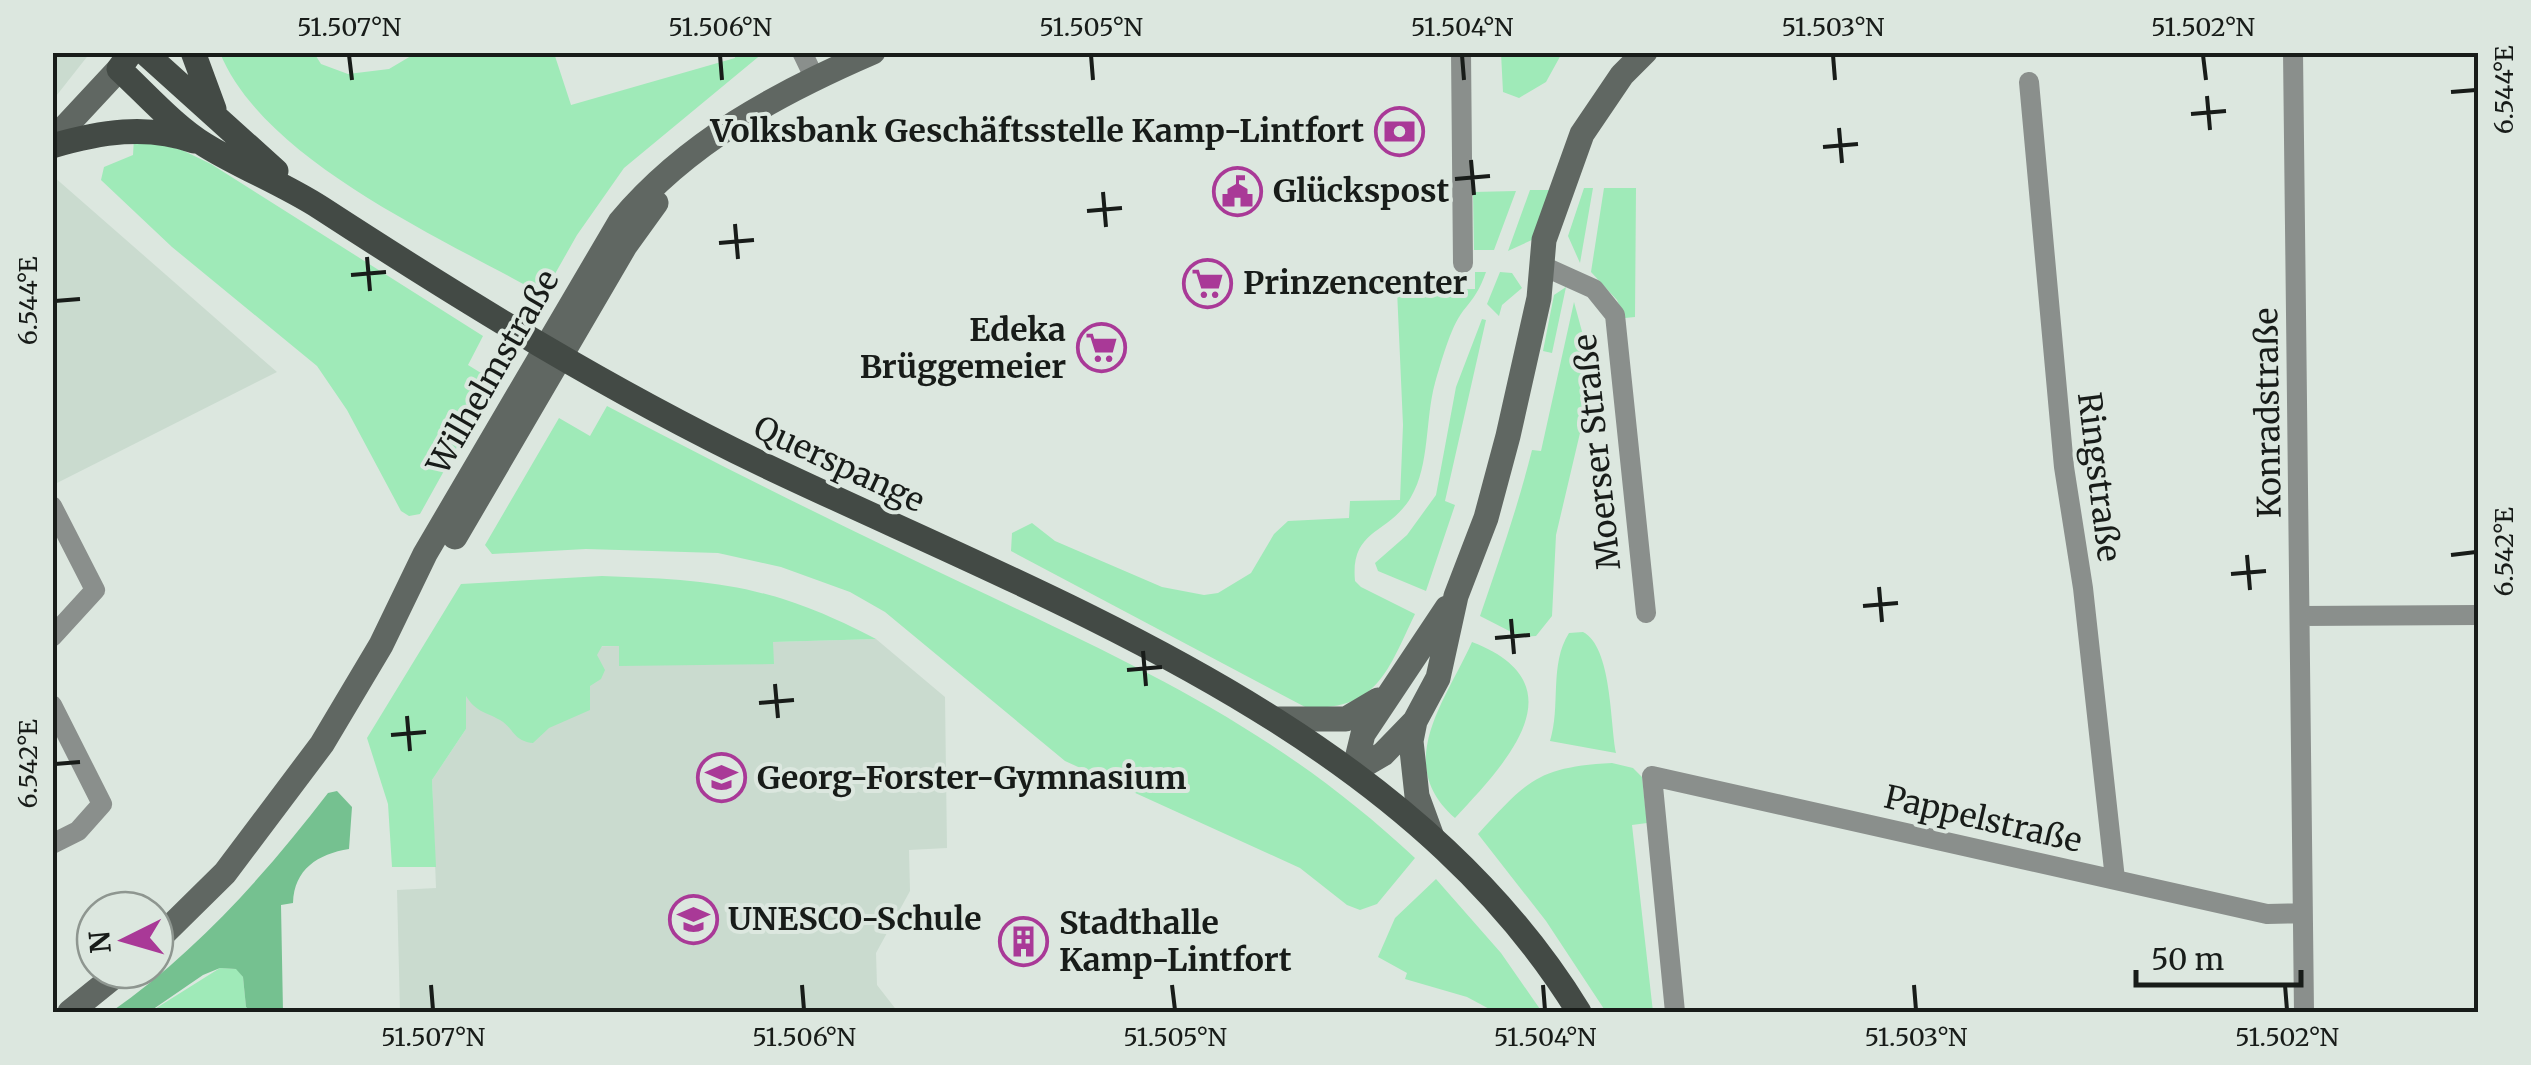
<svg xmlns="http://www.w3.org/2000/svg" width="2531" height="1065" font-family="Merriweather,serif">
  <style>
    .built { fill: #cadbcf }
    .green { fill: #9feab8 }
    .forest { fill: #75c190 }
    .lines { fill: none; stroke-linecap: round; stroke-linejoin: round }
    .street { stroke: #8a8f8c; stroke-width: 20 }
    .secondary { stroke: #606762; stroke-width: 25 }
    .primary { stroke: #434a45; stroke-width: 25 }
    .ticks { fill: none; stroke: #181c19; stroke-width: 4 }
    .labels { text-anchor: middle; stroke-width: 8; stroke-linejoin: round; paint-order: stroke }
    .poi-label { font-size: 32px; font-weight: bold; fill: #181c19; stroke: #dce7df; text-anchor: start }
    .street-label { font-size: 32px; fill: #181c19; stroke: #dce7df }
    .neatline { fill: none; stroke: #181c19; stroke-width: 4 }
    .ticks-label { font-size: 25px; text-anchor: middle; fill: #181c19 }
  </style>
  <rect width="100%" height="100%" fill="#dce7df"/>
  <path class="built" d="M53,52L90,53L53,100L52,53Z
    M53,176L277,372L53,485Z
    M876,639L945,697L947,848L909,850L910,891L876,953L877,985L898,1012H400L397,890L436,888L432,780L466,729L464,648L619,646V665L773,664V642Z"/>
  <path class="green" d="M220,53H314L321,64L348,74L389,69L416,53H554L571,105L735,58L734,53H763L624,168L577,235L543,295C443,238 265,162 220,53Z
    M1501,53V52L1562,53L1546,82L1519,98L1503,92Z
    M134,138L182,150L211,164L483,336L468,365L494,381L420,514L409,516L401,511L347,410L317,366L172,247L101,180L104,167L133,155Z
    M1584,188H1593L1580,263L1568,236Z
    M1604,188H1636L1635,317L1625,318L1617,300L1591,272Z
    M1530,190H1550L1534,239L1508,251Z
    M1516,191L1494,250H1474L1473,192Z
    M1475,272H1486C1480,289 1474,298 1463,311C1450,328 1441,363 1435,383C1425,419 1430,465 1411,497C1389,535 1350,528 1355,581L1361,587L1415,614C1387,672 1378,709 1307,708L1011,551L1012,533L1032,523L1055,541L1162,587L1204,595L1218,593L1251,573L1274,534L1288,521L1349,518L1350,501L1400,500L1403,425L1397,290L1475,289Z
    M1500,272L1512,273L1522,288L1502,305L1499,316L1487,304Z
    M1566,287L1552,353L1543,351L1554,295Z
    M1574,302L1590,361L1588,399L1556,535L1552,616L1536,636L1521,637L1480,616C1499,561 1518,506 1532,450L1541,451Z
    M1482,319L1486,320L1445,501L1455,505L1426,591L1378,571L1375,563L1407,535L1436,495L1456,387Z
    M607,406C724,468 842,526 962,583C1133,664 1274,726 1415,858L1377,904L1360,910L1347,905L1300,868L1065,761L885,612L850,592L781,567L718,553L586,549L492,554L485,545L559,418L590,436Z
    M602,576C717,580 772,585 876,639L773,642L774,664L619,666V646H602L597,655L605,670L601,679L590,686V710L549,728L533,743C513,741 514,728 500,720C484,711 476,712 466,696V729L432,780L436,867H392L388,804L367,738L461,584Z
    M1583,632C1612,647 1610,723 1616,753L1550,741C1561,707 1549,664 1569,633Z
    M1472,642C1584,685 1503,766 1455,818C1393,764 1445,702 1472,642Z
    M1612,763L1633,768L1642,777L1647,823L1632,825L1653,1012H1606L1546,921L1478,834C1527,781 1537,767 1612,763Z
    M1436,879L1501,953L1542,1012H1495L1467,997L1405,979L1407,973L1378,957L1395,918Z
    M220,968L237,969L243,977L246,1007L252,1012H150Z"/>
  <path class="forest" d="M337,791L352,807L349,849C318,854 294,869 293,903L281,905L283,1012H252L246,1007L243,977L236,969L220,968L203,975L149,1012H111C195,953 266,874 328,793Z"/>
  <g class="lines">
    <path class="street" d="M802,52L814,77
      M1461,52L1463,263
      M2293,52L2304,1012
      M2029,82L2064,467L2083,588L2115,879
      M1543,266L1594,289L1615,315L1646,613
      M52,506L95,590L52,637
      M2301,616L2478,615
      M52,705L102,804L78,831L52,844
      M1675,1012L1652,776L2267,914L2301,913"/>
    <path class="secondary" d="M52,141L119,69
      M455,537L625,246L656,203
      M1279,719H1346L1378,700
      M1354,771L1363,734L1447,608
      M1354,771L1383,754L1415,721
      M1432,837L1417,796L1411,741L1415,721L1438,678L1456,596L1486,518L1508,436L1539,298L1544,240L1582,134L1622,75L1645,52
      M155,942L225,873L322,744L381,645L425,554L620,222C687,142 778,93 873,52
      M70,1012L122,970"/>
    <path class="primary" d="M131,52L119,69C146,94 174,126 205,145C242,168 284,184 321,208C464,301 610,391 764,465C1054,603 1404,727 1579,1012
      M144,52L276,171
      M193,52L214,109
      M52,146C100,132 147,124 194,141"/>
  </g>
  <path class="ticks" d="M349,55L352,80M720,55L722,80M1091,55L1093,80M1462,55L1464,80M1833,55L1835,80M2203,55L2206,80M2451,92L2476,90M2207,96L2210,130M2191,114L2226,111M1839,128L1842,163M1823,147L1858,144M1471,160L1474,195M1455,179L1490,176M1103,192L1106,227M1087,211L1122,208M735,224L738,259M719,243L754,240M367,257L370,291M351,275L386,272M55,301L80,299M2247,555L2250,590M2451,555L2476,552M2231,574L2266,571M1879,587L1882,622M1863,606L1898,603M1511,619L1514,654M1495,638L1530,635M1143,651L1146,686M1127,670L1162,667M775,684L778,718M759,703L794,700M407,716L410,751M391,735L426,732M55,764L80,762M431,985L433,1010M802,985L804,1010M1172,985L1175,1010M1543,985L1545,1010M1914,985L1916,1010M2285,985L2287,1010"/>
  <defs>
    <symbol id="bank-ring" viewBox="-11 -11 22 22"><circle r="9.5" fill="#dce7df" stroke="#a93997" stroke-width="1.5"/><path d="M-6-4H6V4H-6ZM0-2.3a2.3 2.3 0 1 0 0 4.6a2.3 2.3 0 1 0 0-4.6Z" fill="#a93997"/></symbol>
    <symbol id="civic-ring" viewBox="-11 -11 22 22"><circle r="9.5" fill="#dce7df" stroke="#a93997" stroke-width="1.5"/><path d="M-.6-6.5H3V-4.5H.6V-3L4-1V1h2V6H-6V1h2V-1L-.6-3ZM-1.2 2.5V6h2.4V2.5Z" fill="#a93997"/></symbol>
    <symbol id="supermarket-ring" viewBox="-11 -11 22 22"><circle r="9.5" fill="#dce7df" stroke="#a93997" stroke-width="1.5"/><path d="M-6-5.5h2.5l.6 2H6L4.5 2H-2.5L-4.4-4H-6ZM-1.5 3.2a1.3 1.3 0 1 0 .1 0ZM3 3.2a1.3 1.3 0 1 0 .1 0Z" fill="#a93997"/></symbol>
    <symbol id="school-ring" viewBox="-11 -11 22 22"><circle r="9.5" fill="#dce7df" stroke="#a93997" stroke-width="1.5"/><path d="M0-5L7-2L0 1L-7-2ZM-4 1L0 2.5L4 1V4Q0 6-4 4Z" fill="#a93997"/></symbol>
    <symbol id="building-ring" viewBox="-11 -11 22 22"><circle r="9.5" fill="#dce7df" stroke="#a93997" stroke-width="1.5"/><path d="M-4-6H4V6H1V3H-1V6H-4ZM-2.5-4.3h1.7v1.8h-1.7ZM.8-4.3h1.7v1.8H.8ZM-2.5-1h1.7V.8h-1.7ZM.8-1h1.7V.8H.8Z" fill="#a93997"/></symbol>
  </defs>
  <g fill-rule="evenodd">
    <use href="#bank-ring" x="1372" y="104" width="55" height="55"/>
    <use href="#civic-ring" x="1210" y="164" width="55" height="55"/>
    <use href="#supermarket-ring" x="1180" y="256" width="55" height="55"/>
    <use href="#supermarket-ring" x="1074" y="320" width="55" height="55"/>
    <use href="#school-ring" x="694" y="750" width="55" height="55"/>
    <use href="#school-ring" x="666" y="892" width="55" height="55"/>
    <use href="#building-ring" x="996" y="914" width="55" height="55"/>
  </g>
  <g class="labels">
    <g class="poi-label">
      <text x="1364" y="142" text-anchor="end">Volksbank Geschäftsstelle Kamp-Lintfort</text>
      <text x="1273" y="202">Glückspost</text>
      <text x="1243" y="294">Prinzencenter</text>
      <text x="1066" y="341" text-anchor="end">Edeka<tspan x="1066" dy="37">Brüggemeier</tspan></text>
      <text x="757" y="789">Georg-Forster-Gymnasium</text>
      <text x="728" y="930">UNESCO-Schule</text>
      <text x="1059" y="934">Stadthalle<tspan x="1059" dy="37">Kamp-Lintfort</tspan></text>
    </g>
    <g class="street-label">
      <text transform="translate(493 372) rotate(-60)" y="11">Wilhelmstraße</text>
      <text transform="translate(2268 413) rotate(-91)" y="11">Konradstraße</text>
      <text transform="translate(1597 452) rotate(-96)" y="11">Moerser Straße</text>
      <text transform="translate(839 464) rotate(25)" y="11">Querspange</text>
      <text transform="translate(2099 477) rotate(83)" y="11">Ringstraße</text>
      <text transform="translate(1983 819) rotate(13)" y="11">Pappelstraße</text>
    </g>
  </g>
  <rect width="2531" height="1065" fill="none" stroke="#dce7df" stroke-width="110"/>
  <g transform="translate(125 940) rotate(265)"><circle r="48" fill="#dce7df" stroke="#8e9690" stroke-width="2.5"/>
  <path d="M0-8L18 38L0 25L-18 38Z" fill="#a93997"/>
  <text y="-15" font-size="28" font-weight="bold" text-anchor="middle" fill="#181c19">N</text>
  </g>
  <path d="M2136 970v15h165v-15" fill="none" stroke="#181c19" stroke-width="5"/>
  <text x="2151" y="970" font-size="30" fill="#181c19" stroke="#dce7df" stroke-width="8" paint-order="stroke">50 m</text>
  <rect x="55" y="55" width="2421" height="955" class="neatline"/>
  <g class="ticks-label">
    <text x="349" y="36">51.507°N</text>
    <text x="720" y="36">51.506°N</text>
    <text x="1091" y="36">51.505°N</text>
    <text x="1462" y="36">51.504°N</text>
    <text x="1833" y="36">51.503°N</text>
    <text x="2203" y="36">51.502°N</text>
    <text transform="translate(2504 90) rotate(-90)" y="9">6.544°E</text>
    <text transform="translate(28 301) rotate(-90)" y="9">6.544°E</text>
    <text transform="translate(2504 552) rotate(-90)" y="9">6.542°E</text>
    <text transform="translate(28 764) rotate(-90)" y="9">6.542°E</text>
    <text x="433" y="1046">51.507°N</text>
    <text x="804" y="1046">51.506°N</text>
    <text x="1175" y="1046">51.505°N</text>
    <text x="1545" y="1046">51.504°N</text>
    <text x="1916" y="1046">51.503°N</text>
    <text x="2287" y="1046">51.502°N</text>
  </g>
</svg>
